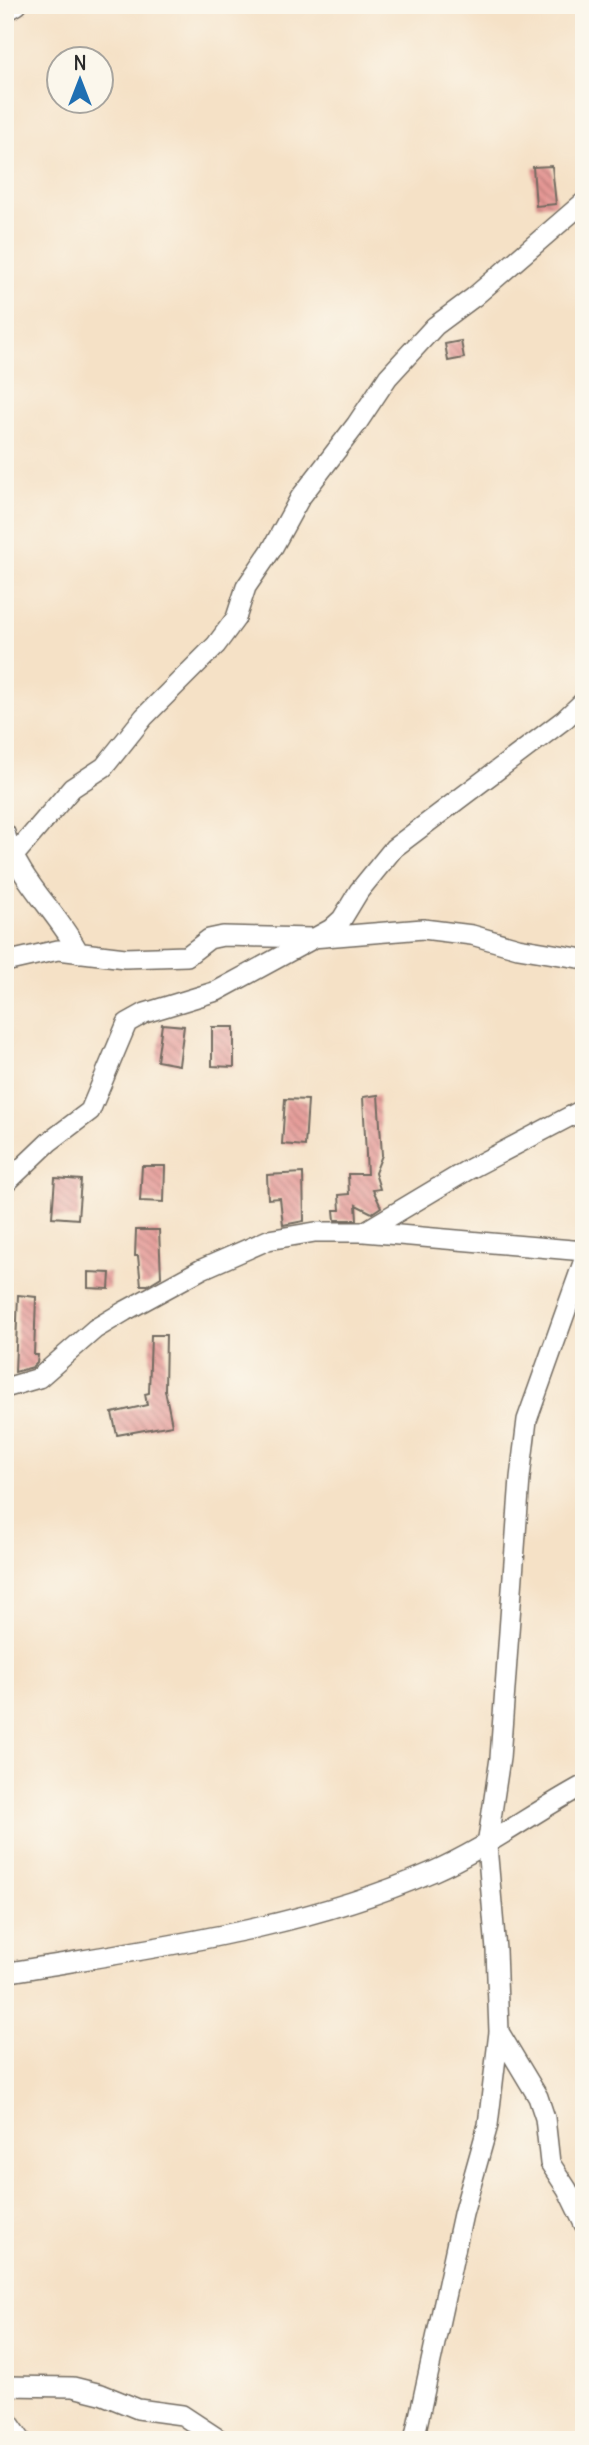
<svg xmlns="http://www.w3.org/2000/svg" width="589" height="2445" font-family="Delius,sans-serif">
  <style>
    .building { fill: url(#building-back-hatch) }
    .lines { fill: none; stroke-linecap: round; stroke-linejoin: round }
    .minor-casing { stroke: #726b61; stroke-width: 22 }
    .minor { stroke: #fff; stroke-width: 19 }
  </style>
  <defs>
    <pattern id="building-back-hatch" width="6" height="6" patternUnits="userSpaceOnUse" patternTransform="scale(1.75)"><rect width="6" height="6" fill="#e49794"/><path d="M-1 5l2 2M0 0l6 6M5-1l2 2" fill="none" stroke="#b97b79"/></pattern>
  </defs>
  <rect width="100%" height="100%" fill="#fbf7ec"/>
  <filter id="ink" filterUnits="userSpaceOnUse"><feTurbulence type="fractalNoise" baseFrequency=".0143" numOctaves="2"/><feDisplacementMap in="SourceGraphic" scale="14" xChannelSelector="R" yChannelSelector="G"/><feConvolveMatrix kernelMatrix="1 2 1 2 8 2 1 2 1" color-interpolation-filters="sRGB"/></filter>
  <filter id="wash" filterUnits="userSpaceOnUse"><feTurbulence type="fractalNoise" baseFrequency=".00686" numOctaves="4" result="noise"/><feDisplacementMap in="SourceGraphic" scale="28" xChannelSelector="R" yChannelSelector="G"/><feGaussianBlur stdDeviation="1.57" result="paint"/><feColorMatrix in="noise" values="0 0 0 0 0 0 0 0 0 0 0 0 0 0 0 0 0 1.4 0 .05"/><feComposite in="paint" operator="in"/></filter>
  <g filter="url(#wash)">
    <rect width="100%" height="100%" fill="#f5e1c6"/>
    <g id="blocks">
      <path class="building" d="M552,166L556,204L536,206L533,167Z
        M461,341L464,358L448,361L445,344Z
        M162,1024L184,1026L179,1065L157,1061Z
        M212,1027H234V1067L212,1066Z
        M378,1095L382,1155L375,1173L380,1189L373,1190L381,1207L372,1213L356,1205L357,1220H335L334,1210H340L339,1195L349,1194L348,1174H367L363,1097Z
        M285,1099L308,1100L305,1146L282,1144Z
        M142,1166H165L164,1202L140,1201Z
        M303,1173L304,1221L283,1225L280,1198L268,1199L267,1175Z
        M55,1178L81,1180L78,1219L52,1217Z
        M136,1230H159L161,1277L148,1285H141L138,1256H135Z
        M88,1272L110,1273L109,1289L88,1288Z
        M18,1295L36,1297L34,1355H38L37,1363L33,1367L15,1372Z
        M151,1335H166L165,1390L172,1425L117,1435L112,1413L147,1405L145,1394L149,1393Z"/>
    </g>
  </g>
  <g filter="url(#ink)">
    <use href="#blocks" fill-opacity="0" stroke="#726b61" stroke-width="2"/>
    <g class="lines">
      <defs>
        <path id="minor" d="M5,12L17,5
          M5,833C19,882 56,909 79,953
          M5,866L72,788L104,767L144,717L216,645L236,618L246,587L272,549L300,498L356,425L388,377L435,326L474,297L584,202
          M5,962L58,950L125,958L187,956L209,939L223,936L312,938L423,929L472,935L518,948L584,959
          M5,1184L49,1142L90,1111L127,1023L145,1013L217,991L331,929L342,919L359,891L394,848L565,719L584,701
          M364,1232L466,1171L584,1109
          M5,1388L39,1378L95,1329L125,1311L202,1269L268,1240L315,1232H364L584,1251
          M5,1973C149,1948 297,1931 432,1872C487,1848 532,1813 584,1785
          M499,2032L538,2097L545,2118L550,2163L567,2189L584,2224
          M5,2386L73,2387L101,2394L138,2409L182,2415L220,2440
          M5,2417L21,2440
          M414,2440L463,2214L488,2125L499,2032L496,1950L487,1846L500,1758L520,1478L527,1420L584,1260"/>
      </defs>
      <use href="#minor" class="minor-casing"/>
      <use href="#minor" class="minor"/>
    </g>
  </g>
  <rect width="589" height="2445" fill="none" stroke="#fbf7ec" stroke-width="28"/>
  <g transform="translate(80 80)"><circle r="33" fill="#fbf7ec" stroke="#a8a59f" stroke-width="2"/>
  <path d="M0-5L12 26L0 18L-12 26Z" fill="#1f6fb2"/>
  <text y="-10" font-size="19" font-weight="bold" text-anchor="middle" fill="#2b2b2b">N</text>
  </g>
</svg>
